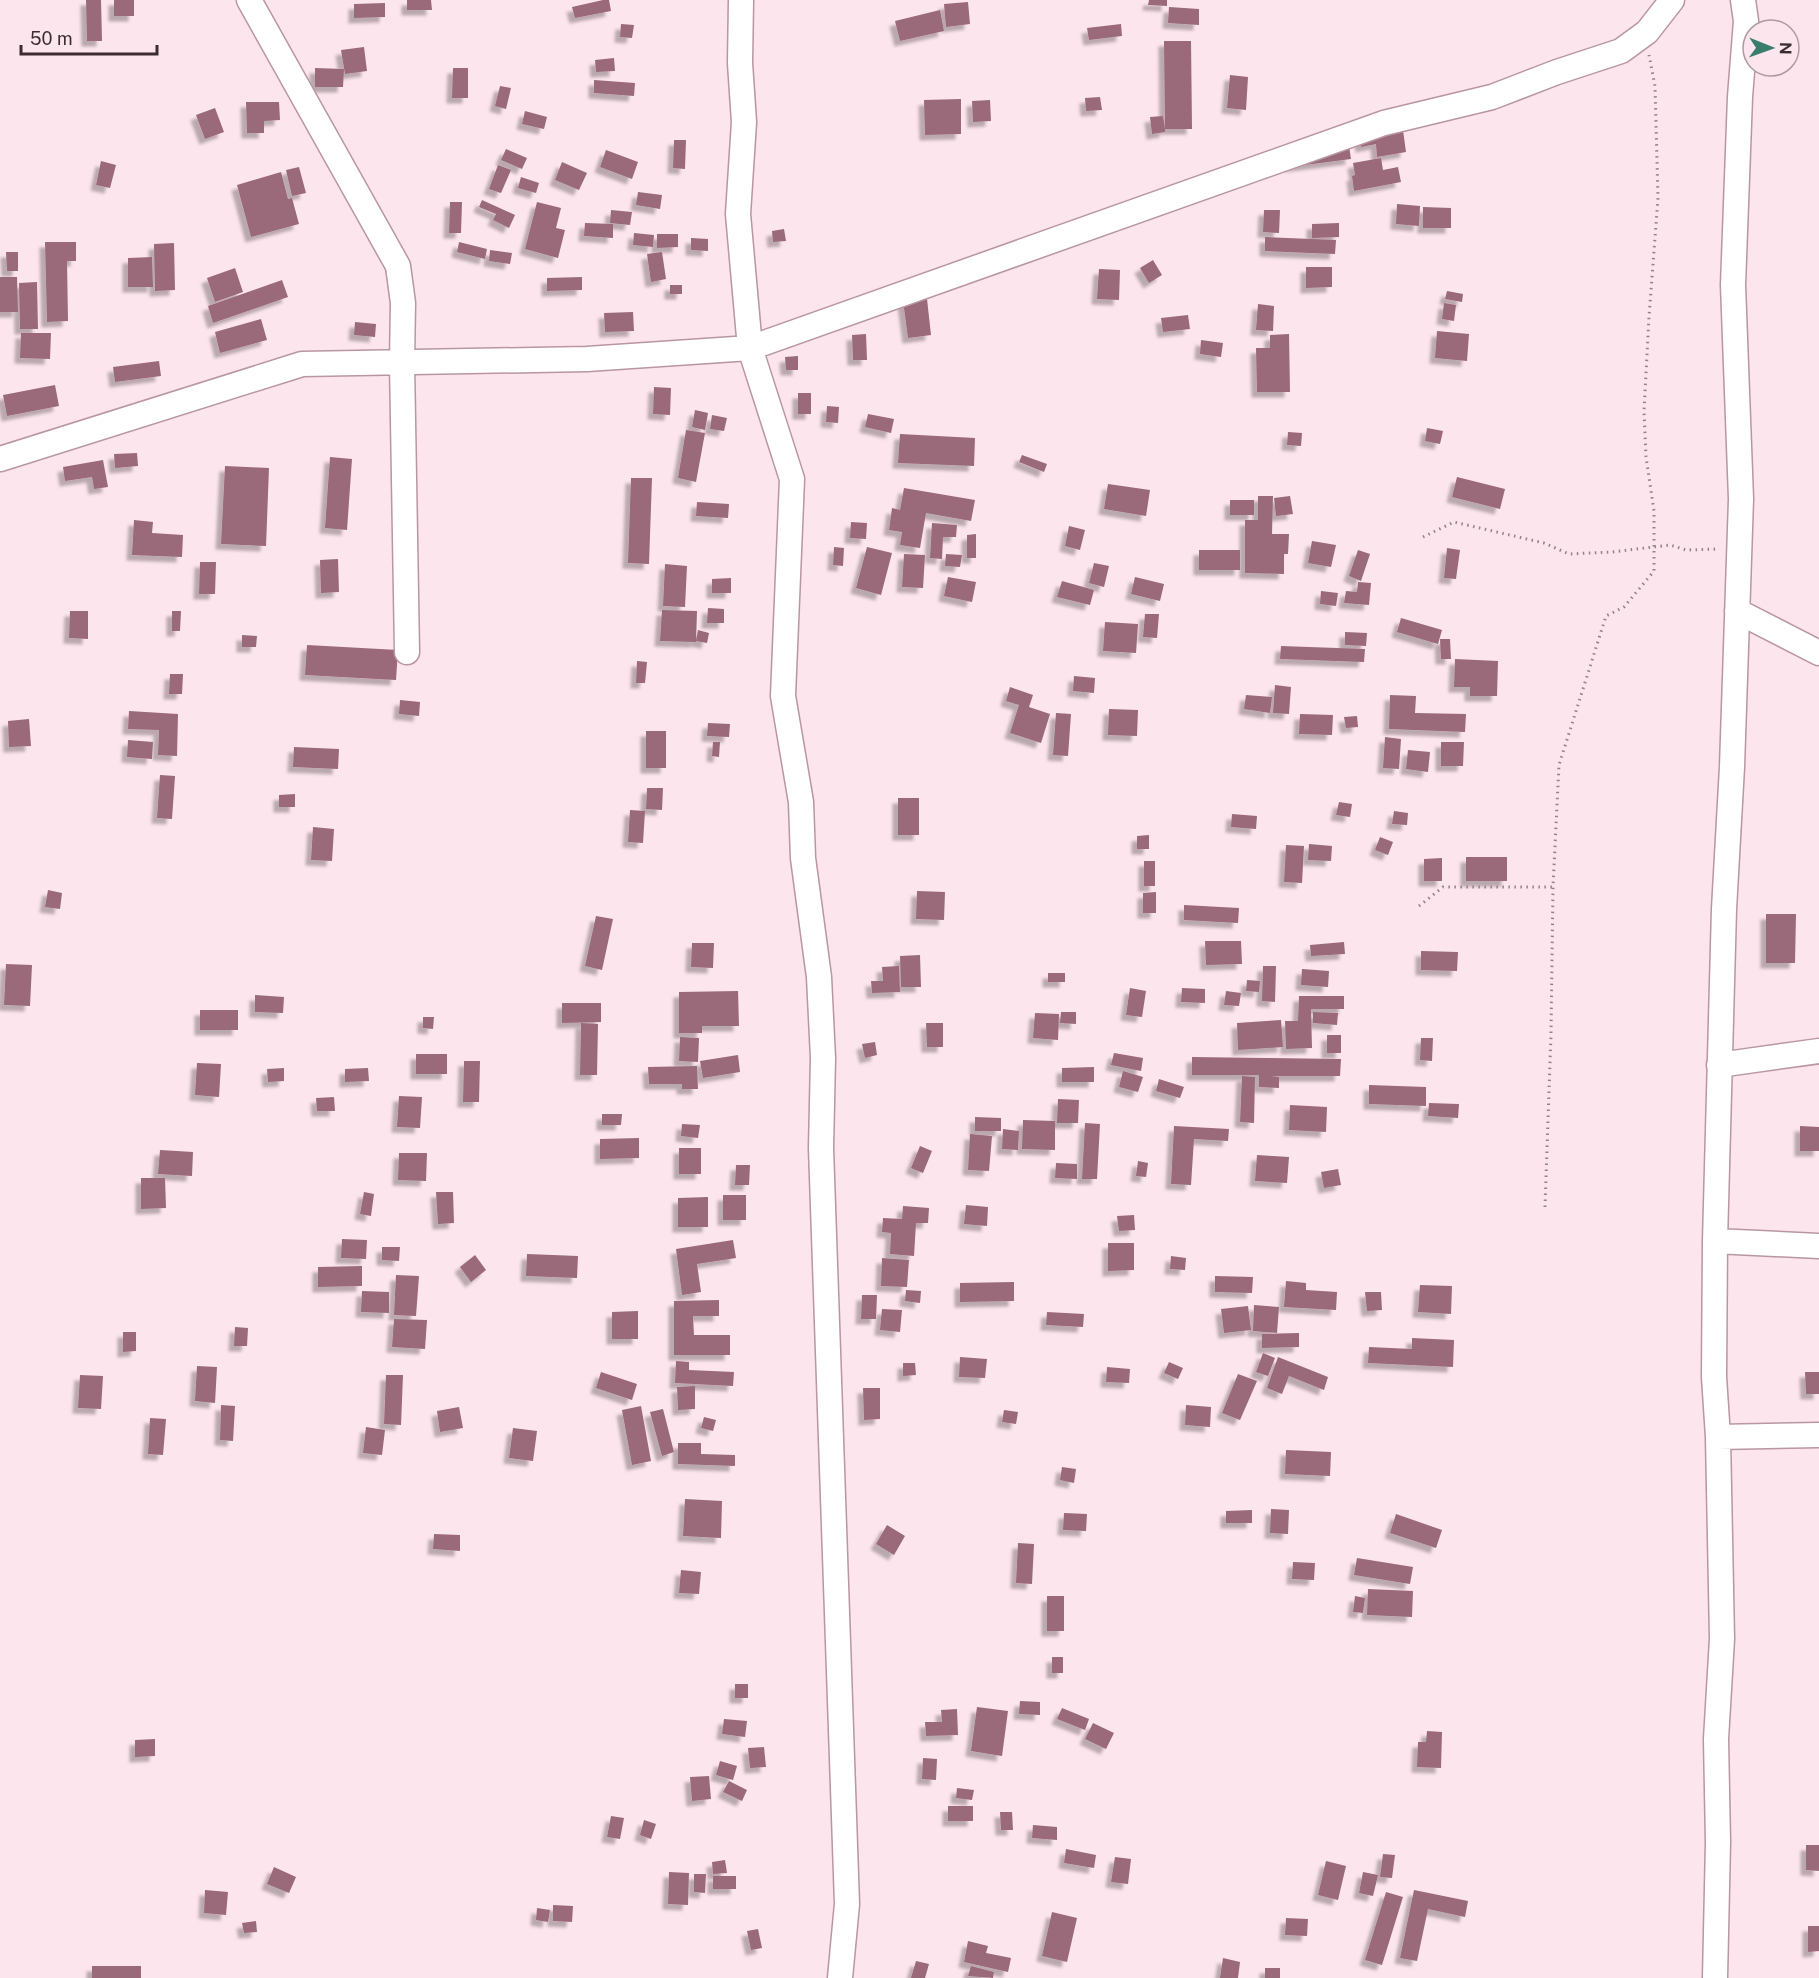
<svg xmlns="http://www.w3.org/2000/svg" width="1819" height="1978" font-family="'Public Sans',sans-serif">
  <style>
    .building { fill: #9a697a; filter: url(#shadow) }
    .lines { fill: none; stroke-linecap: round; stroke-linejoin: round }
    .minor-casing { stroke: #b996a1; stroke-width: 27 }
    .path { stroke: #948288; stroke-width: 3; stroke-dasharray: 1.5 4.5; stroke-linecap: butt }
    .minor { stroke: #fff; stroke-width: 24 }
  </style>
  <defs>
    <filter id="shadow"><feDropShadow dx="-5.5" dy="5.5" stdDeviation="1.5" flood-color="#0004"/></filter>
  </defs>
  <rect width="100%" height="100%" fill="#fce5ec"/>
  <path class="building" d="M86,0H101L102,41H87Z
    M114,0H134V16H114Z
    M407,0H431L432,10H407Z
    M603,0H609L611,11L575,18L572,7Z
    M1149,0H1167V6L1148,5Z
    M968,2L970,24L946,27L944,4Z
    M385,3V17L354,18V4Z
    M1169,7L1199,9V25L1168,23Z
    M940,10L944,31L900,41L895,21Z
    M621,24L634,25L632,38L620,37Z
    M1121,24L1122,36L1089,40L1087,28Z
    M1164,41H1191L1192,129H1165V132L1152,134L1150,117L1163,116L1165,129Z
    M364,47L367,71L345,74L341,50Z
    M614,58L615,71L596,72L595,60Z
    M315,68L344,69L343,87H315Z
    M453,68H468V98H452Z
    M1230,75L1248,77L1246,110L1227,108Z
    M594,80L635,83L634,96L594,93Z
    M500,86L511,88L506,109L495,106Z
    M1100,97L1102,110L1086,111L1085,98Z
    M961,99V134L925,135L924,100Z
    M990,100L991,121L973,122L972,101Z
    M246,102H279L280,120L264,121V133H247Z
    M215,108L224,132L205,139L196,115Z
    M525,111L547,117L544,129L522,124Z
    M1402,123L1406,152L1377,157L1376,144L1361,147L1359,129Z
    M1348,139L1351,159L1289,167Z
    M674,140H686L685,169L673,168Z
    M506,149L527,158L522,169L501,160Z
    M606,150L638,162L632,179L600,167Z
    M1381,158L1383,170L1398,167L1401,182L1354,191L1352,176L1355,175L1353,163Z
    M101,161L116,165L110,188L96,185Z
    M562,162L587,173L579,190L555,180Z
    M498,165L511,170L501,193L489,189Z
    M299,167L306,193L292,196L286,170Z
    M281,172L288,199L292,198L299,224L251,237L237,185Z
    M521,177L539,183L536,193L518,188Z
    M638,192L662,195L660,209L636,205Z
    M482,200L515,215L509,228L493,220L496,214L479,207Z
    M450,202H462L461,233H449Z
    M537,202L561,208L556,228L565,230L558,258L525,249Z
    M1397,204L1420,206L1419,226L1396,224Z
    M1423,207L1451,208V228H1423Z
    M611,210L632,212L630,225L610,223Z
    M1264,210H1280L1279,233L1263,232Z
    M585,223L613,224V238L584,236Z
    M1339,223V237L1312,238V224Z
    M784,229L786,241L773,242L772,231Z
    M634,233L654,235L653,247L633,245Z
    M657,234H678V247L657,248Z
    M1265,237L1336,240L1335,254L1265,251Z
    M691,238L708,239V251L691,250Z
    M45,242H76V261H67L68,321L47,322Z
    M459,242L487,249L485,259L457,252Z
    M174,243L175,290L155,291L154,244Z
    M490,250L512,253L510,264L489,261Z
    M6,252H18V271H7Z
    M662,252L666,279L651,282L647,254Z
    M152,257L153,287H128V258Z
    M1153,260L1162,275L1149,283L1140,268Z
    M1306,267H1332V287L1306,288Z
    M235,268L243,292L215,302L207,278Z
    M1099,269L1120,270L1119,300L1097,299Z
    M0,277H17L18,312H0Z
    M582,277V290L547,291V278Z
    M282,280L288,297L213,323L208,306Z
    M37,282L38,329H20L19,283Z
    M670,285H682V294H670Z
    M926,290L931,335L908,338L902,293Z
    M1447,291L1463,294L1462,302L1445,299Z
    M1444,303L1456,305L1454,321L1442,319Z
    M1258,304L1274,306L1273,331L1256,330Z
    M633,312L634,331L605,332L604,313Z
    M1188,315L1190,329L1163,332L1161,318Z
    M261,319L267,340L220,353L215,332Z
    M355,322L376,324L375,337L354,335Z
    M1437,331L1469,334L1467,361L1435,358Z
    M21,333H51L50,359L20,358Z
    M866,334L867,360H853L852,335Z
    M1289,334L1290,392H1257L1256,348H1270V335Z
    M1201,340L1223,343L1221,357L1200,354Z
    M798,356V370H786L785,357Z
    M159,361L161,376L115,382L113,367Z
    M55,385L59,406L7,416L3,395Z
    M654,387L671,388L670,415L653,414Z
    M798,393H811V414H798Z
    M827,406L839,407L838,423L826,422Z
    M695,410L708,413L705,430L692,427Z
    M868,414L894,419L891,433L865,427Z
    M712,415L727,418L724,431L710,429Z
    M1427,428L1443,431L1440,444L1425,441Z
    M686,430L705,433L696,482L678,478Z
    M1288,432L1302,433L1301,446L1287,445Z
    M900,434L975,438L974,466L898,463Z
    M137,453L138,466L115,468L114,454Z
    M1022,455L1047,464L1044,472L1019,462Z
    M330,457L352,459L347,530L325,528Z
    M103,460L108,487L94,489L92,477L65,481L63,467Z
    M225,466L269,468L266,546L221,544Z
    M1457,477L1505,489L1500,509L1452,497Z
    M631,478H652L649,564L628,563Z
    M1108,484L1150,490L1146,516L1104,509Z
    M904,488L975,500L971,521L926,513L920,548L900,545L902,532L889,530L892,508L900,510Z
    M1258,496H1273L1272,534H1289L1288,554H1284V574L1245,573V520H1258Z
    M1290,496L1293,514L1276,516L1274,498Z
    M1230,500H1254V515H1230Z
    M697,502L729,504L728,518L696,516Z
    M134,520L153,522L152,533L183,535L182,557L132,555Z
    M851,522L867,523L866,539L850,538Z
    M932,523L957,525L956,537H943L942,559L930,558Z
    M1069,526L1085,530L1080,550L1065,546Z
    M976,534V558H967V535Z
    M1312,541L1336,545L1331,567L1308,563Z
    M834,547L844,548L843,566L833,565Z
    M867,547L892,553L881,595L856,588Z
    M1447,548L1460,550L1456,579L1444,578Z
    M1199,550H1240V570H1199Z
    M1358,550L1370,554L1361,581L1349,576Z
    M904,554L925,555L923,588L902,587Z
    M946,554L962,555L960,567L945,566Z
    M338,559L339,592L321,593L320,560Z
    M200,562H216L215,594H199Z
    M1094,563L1109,566L1104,587L1089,583Z
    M665,564L687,566L685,607L663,606Z
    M948,577L976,582L972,602L944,596Z
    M1135,577L1164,584L1160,601L1131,594Z
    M731,578V593H712V579Z
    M1062,581L1094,590L1090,605L1057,597Z
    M1358,582L1371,583L1369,605L1344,603L1346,591L1357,592Z
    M1321,591L1338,593L1336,606L1320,604Z
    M708,608L724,609V623H707Z
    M662,610L697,611L696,642L660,641Z
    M70,611H88V639L69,638Z
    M172,611H181L180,631H172Z
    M1145,614H1159L1157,638L1143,637Z
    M1401,618L1442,630L1438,644L1397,632Z
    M1105,622L1138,624L1136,653L1103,651Z
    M698,630L709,633L707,643L696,641Z
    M1345,632L1367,633L1366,646L1345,645Z
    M242,635L257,636L256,647H242Z
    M1440,639H1450L1451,659H1441Z
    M307,645L398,650L396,680L305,675Z
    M1281,646L1365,649L1364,662L1280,659Z
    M1455,659L1498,661L1497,696H1470V687H1454Z
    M637,661L647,662L645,683H636Z
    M170,674H183L182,694H169Z
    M1074,676L1095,678L1094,693L1073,691Z
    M1275,685L1291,687L1289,714L1273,713Z
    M1010,687L1033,695L1029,707L1050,714L1041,743L1010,733L1019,705L1006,701Z
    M1246,695L1272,697L1270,713L1244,709Z
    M1390,695L1416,696L1415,713L1466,714L1465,732L1389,729Z
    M400,700L420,702L419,716L399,714Z
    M1109,709L1138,710L1137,736L1108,735Z
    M129,711L178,714L177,756L158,755L159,730L128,729Z
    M1056,713L1071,714L1068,756L1053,755Z
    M1300,714L1333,715L1332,735L1299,734Z
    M1357,716L1358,727L1346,728L1344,717Z
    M29,719L31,746L9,747L8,721Z
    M708,723L730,724L729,737L707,736Z
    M646,731H666V768H646Z
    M1385,737L1401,739L1399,769L1383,768Z
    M128,740L153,742L152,759L127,757Z
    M713,742H720L719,757L712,756Z
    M1441,742H1464L1463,766H1441Z
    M294,747L339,749L338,769L293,767Z
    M1408,750L1430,752L1428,772L1406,769Z
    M160,775L175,776L172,819L157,818Z
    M647,788H663L662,810L646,809Z
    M295,794V807H279V795Z
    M898,798H919V835H898Z
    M1339,802L1352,804L1350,817L1336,815Z
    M630,810L645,811L643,843L628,842Z
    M1394,811L1408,813L1407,825L1392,824Z
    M1232,814L1257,816L1256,829L1231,827Z
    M313,827L334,829L332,861L311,860Z
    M1149,835V849H1137V836Z
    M1380,837L1393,842L1388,855L1375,850Z
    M1309,844L1332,846L1331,861L1308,860Z
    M1286,845L1304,846L1302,883L1284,882Z
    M1466,857H1507V881H1466Z
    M1442,858V881H1424V859Z
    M1144,861H1155V886H1144Z
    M48,890L62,893L60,909L45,907Z
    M917,891L945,892L944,920L916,919Z
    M1156,892V913H1143V893Z
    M1184,905L1239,908L1238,923L1184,920Z
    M1766,914H1796L1795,963H1766Z
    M596,916L613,919L602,970L585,966Z
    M1205,941H1241L1242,964L1206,965Z
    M1344,942L1345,954L1311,956L1310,945Z
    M692,943H714L713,968L691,967Z
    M1421,951L1458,952L1457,971L1421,970Z
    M920,955L921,987H901L900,956Z
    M6,964L32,965L30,1006L4,1005Z
    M899,966L900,992L872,993L871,981H883L882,967Z
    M1263,966H1276L1275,1002L1262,1001Z
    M1302,969L1329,971L1328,987L1301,985Z
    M1048,973H1065V982H1048Z
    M1247,980L1260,981L1259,992L1246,991Z
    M1130,988L1146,991L1142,1017L1126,1015Z
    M1182,988L1205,989V1003L1181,1002Z
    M738,991L739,1026H702V1033H679V992Z
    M1226,991L1241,993L1239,1006L1224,1005Z
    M255,995L284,997L283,1013L255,1012Z
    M1299,996H1344V1009H1311L1312,1048L1286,1049L1285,1021H1298Z
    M562,1003H601V1022L562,1023Z
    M200,1010H238V1030H200Z
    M1061,1012H1076V1024L1060,1023Z
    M1313,1012L1338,1013L1337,1025L1313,1023Z
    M1035,1013L1059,1014L1058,1040L1033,1038Z
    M423,1017H434L433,1029L423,1028Z
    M1281,1020L1283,1047L1238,1050L1237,1023Z
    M581,1023L598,1024L597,1075H580Z
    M926,1023H943V1047H927Z
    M1327,1035H1341V1053H1327Z
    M680,1037L699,1038L698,1062L679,1061Z
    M1421,1038H1433L1432,1061L1420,1060Z
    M875,1042L877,1055L865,1058L862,1044Z
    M1114,1053L1143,1058L1141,1071L1111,1065Z
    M416,1054H447V1074H416Z
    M738,1055L740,1072L703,1078L700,1061Z
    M1192,1057L1341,1059L1340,1076H1271L1279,1077V1088L1259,1087V1075H1192Z
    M464,1061H480L479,1102H463Z
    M197,1063L221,1064L219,1097L195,1095Z
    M697,1066L698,1089H682V1084H649L648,1067Z
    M1094,1067V1082H1062V1068Z
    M284,1068V1081L268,1082L267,1069Z
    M368,1068L369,1081L345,1082V1069Z
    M1123,1071L1143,1077L1138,1092L1119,1087Z
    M1242,1076L1255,1077L1254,1123L1240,1122Z
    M1159,1079L1184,1087L1180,1098L1156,1091Z
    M1369,1085L1426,1087V1106L1369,1104Z
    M399,1096L422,1097L420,1128L397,1127Z
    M334,1097L335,1111H317L316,1098Z
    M1058,1099L1079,1100L1078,1123H1057Z
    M1429,1103L1459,1104L1458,1118L1428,1116Z
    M1290,1105L1327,1107L1326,1132L1289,1130Z
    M602,1114H622L621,1125H602Z
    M975,1117L1001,1118V1131H975Z
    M1023,1120L1055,1121V1150L1022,1149Z
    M1085,1123L1100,1124L1097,1179H1082Z
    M682,1124L700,1125L698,1138L681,1136Z
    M1174,1126L1229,1129L1228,1141L1194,1139L1191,1185L1171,1184Z
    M1800,1126L1819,1127V1151H1800Z
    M1003,1129L1019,1131L1018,1150L1002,1149Z
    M970,1134L992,1136L989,1171L968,1170Z
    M639,1138V1158L600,1159V1139Z
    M920,1146L932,1151L923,1173L911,1168Z
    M679,1148H701V1174H679Z
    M160,1150L193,1152L192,1176L158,1174Z
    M399,1153H427L426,1181L398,1180Z
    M1257,1155L1289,1157L1287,1183L1255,1181Z
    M1138,1161L1148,1163L1146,1177L1136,1176Z
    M1056,1163L1077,1164V1179L1055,1178Z
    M736,1165H750L749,1185H735Z
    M1338,1169L1341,1185L1324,1188L1321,1172Z
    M141,1178H165L166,1208L141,1209Z
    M364,1192L374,1194L371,1216L360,1214Z
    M436,1192H453L454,1223L438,1224Z
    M723,1195H746V1220H723Z
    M708,1197V1227H678V1198Z
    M966,1205L988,1207L987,1226L964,1224Z
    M903,1206L929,1208L928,1223H916L914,1256L890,1254L891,1233L882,1232L883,1218L902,1219Z
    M1134,1215L1135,1230L1119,1231L1117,1216Z
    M342,1239L367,1240L366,1259L341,1258Z
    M733,1240L736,1258L697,1264L701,1292L682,1295L676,1249Z
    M1108,1243H1134V1270L1108,1271Z
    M382,1247H400L399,1261L382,1260Z
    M527,1254L578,1256L577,1278L526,1276Z
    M475,1255L486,1270L471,1282L460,1267Z
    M1171,1256L1186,1258L1185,1270L1170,1269Z
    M882,1258L909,1260L907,1287L881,1286Z
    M362,1266V1286L318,1287V1267Z
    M396,1275L419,1276L416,1316L394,1315Z
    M1215,1276L1253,1277L1252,1293L1215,1292Z
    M1286,1281L1306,1283V1290L1337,1292L1336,1310L1284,1307Z
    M1014,1282V1301L960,1302V1283Z
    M1420,1285L1452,1286L1451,1314L1418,1312Z
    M906,1290L921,1291L920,1303L905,1301Z
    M362,1291L389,1292V1313L361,1312Z
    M1365,1292H1381L1382,1310L1367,1311Z
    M862,1295H877L876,1319H861Z
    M719,1300V1316H693L694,1335H730V1355H674V1301Z
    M1254,1305L1279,1307L1277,1333L1253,1331Z
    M1248,1306L1251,1330L1224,1333L1221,1309Z
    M882,1309L902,1310L900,1332L880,1330Z
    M638,1311V1339H612V1312Z
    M1047,1312L1084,1314L1083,1327L1046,1325Z
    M394,1319L427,1320L425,1349L392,1347Z
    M235,1327L248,1328L247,1346H234Z
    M123,1332H136V1351L123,1352Z
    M1299,1333V1347L1262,1348V1334Z
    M1412,1338L1454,1340L1453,1367L1368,1363L1369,1347L1412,1349Z
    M1263,1353L1275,1358L1268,1376L1256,1372Z
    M960,1357L987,1359L985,1378L959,1377Z
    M1278,1357L1328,1377L1324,1390L1289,1376L1282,1394L1267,1388Z
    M676,1361L689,1362V1370L734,1372L733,1386L675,1383Z
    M1169,1362L1183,1368L1178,1379L1164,1373Z
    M903,1363H915L916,1375L903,1376Z
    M197,1366L217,1367L215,1403L195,1401Z
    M1107,1367L1130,1369L1129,1383L1106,1382Z
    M601,1372L637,1384L632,1400L596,1388Z
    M1805,1372H1819V1394H1806Z
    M1238,1374L1257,1381L1240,1420L1222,1413Z
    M80,1375L103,1376L101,1409L78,1408Z
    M386,1375H403L401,1425L384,1424Z
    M695,1386V1409L678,1410L677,1387Z
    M863,1388H880V1419L864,1420Z
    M221,1405L235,1406L233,1441L220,1440Z
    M1186,1405L1211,1407L1210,1427L1185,1425Z
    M641,1406L651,1461L632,1465L622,1410Z
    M459,1407L463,1428L440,1432L437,1411Z
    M663,1409L674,1452L662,1456L650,1412Z
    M1004,1410L1018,1412L1016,1424L1002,1422Z
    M704,1417L716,1420L713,1431L701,1428Z
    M150,1418L166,1419L163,1455L148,1454Z
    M366,1427L385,1430L382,1455L363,1453Z
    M513,1428L537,1431L533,1461L509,1458Z
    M678,1443H701V1454L735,1455V1466L678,1464Z
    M1286,1450L1331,1452L1330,1476L1285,1474Z
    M1062,1467L1076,1469L1074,1483L1060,1480Z
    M685,1499L722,1501L721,1538L683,1536Z
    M1271,1509L1289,1510L1288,1534L1270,1533Z
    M1252,1510V1523H1226V1511Z
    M1064,1513L1087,1514L1086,1531L1063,1530Z
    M1396,1514L1442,1530L1436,1548L1390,1533Z
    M887,1525L905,1536L894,1555L876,1544Z
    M434,1534L460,1535V1551L433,1549Z
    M1018,1543L1034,1544L1032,1584L1016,1583Z
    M1357,1558L1413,1567L1410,1584L1354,1575Z
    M1293,1562L1315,1563L1314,1580L1292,1579Z
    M681,1570L701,1572L699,1594L679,1593Z
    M1368,1589L1413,1591L1412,1617L1367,1615Z
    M1047,1596H1064V1631H1047Z
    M1355,1596L1365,1598L1363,1613L1353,1612Z
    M1052,1657H1063V1673H1052Z
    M735,1684H748V1698H735Z
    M1020,1701L1040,1702V1715L1019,1714Z
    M977,1707L1008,1711L1002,1756L971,1751Z
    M1062,1708L1089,1719L1085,1730L1057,1719Z
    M957,1709L958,1735L926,1736L925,1722H942L941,1710Z
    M724,1719L747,1721L745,1737L722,1734Z
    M1093,1723L1114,1733L1106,1749L1085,1739Z
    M1427,1731L1442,1732L1441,1768L1417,1767L1418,1742H1426Z
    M155,1739V1756L135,1757V1740Z
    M764,1747L766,1767L750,1768L748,1748Z
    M923,1758L937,1759L936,1780L922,1779Z
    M720,1761L737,1766L733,1780L716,1775Z
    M709,1776L711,1799L692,1801L690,1777Z
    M729,1781L747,1790L742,1801L723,1792Z
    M957,1788L974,1790L972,1800L956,1798Z
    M948,1806H973V1821H948Z
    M1000,1812H1012L1013,1830H1001Z
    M611,1816L624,1818L620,1839L607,1837Z
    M644,1820L656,1824L651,1839L640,1835Z
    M1033,1825L1057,1827V1840L1032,1838Z
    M1806,1845H1819V1871L1806,1870Z
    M1066,1849L1096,1855L1094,1868L1064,1863Z
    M1383,1854L1395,1855L1392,1878L1380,1877Z
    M1115,1857L1131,1859L1128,1884L1111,1882Z
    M725,1860L727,1873L713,1874L712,1862Z
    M1326,1861L1346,1866L1338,1900L1318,1895Z
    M274,1867L296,1877L289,1893L267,1884Z
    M669,1872L689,1873L688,1905L668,1904Z
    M1363,1872L1378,1875L1373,1896L1359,1893Z
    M694,1874H706L705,1893L694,1892Z
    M713,1876H736V1889H713Z
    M205,1890L228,1892L226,1915L204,1913Z
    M1414,1890L1468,1901L1465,1917L1428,1909L1417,1961L1400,1958Z
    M1386,1892L1403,1897L1382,1965L1365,1960Z
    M553,1905L573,1906L572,1922L553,1921Z
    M537,1908L550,1910L548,1922L536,1920Z
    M1052,1912L1077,1918L1067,1962L1042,1956Z
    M1286,1918L1308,1919L1307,1936L1285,1935Z
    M256,1921L257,1932L244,1933L242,1923Z
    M1808,1926H1819V1951L1808,1952Z
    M758,1929L762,1948L751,1950L747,1931Z
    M968,1941L988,1946L986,1953L1011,1958L1008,1972L964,1962Z
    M1223,1958L1240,1962L1238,1978H1220Z
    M916,1961L929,1964L925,1978H911Z
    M92,1966H141V1978H92Z
    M971,1966L994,1972L993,1978L968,1976Z
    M1265,1968H1280V1978H1265Z"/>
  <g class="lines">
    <defs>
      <path id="minor" d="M249,0L398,266L403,303L402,362L407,652
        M741,0L740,63L744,122L738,214L750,348L792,479L783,696L801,802L803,858L819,977L823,1058L821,1148L847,1904L840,1978
        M0,459L302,364L587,359L750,348L1384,123L1492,97L1557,72L1621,51L1647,32L1672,0
        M1737,611L1819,653
        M1719,1065L1819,1051
        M1715,1241L1819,1246
        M1718,1437L1819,1435
        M1715,1978L1718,1842L1716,1739L1722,1639L1718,1437L1714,1377L1715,1241L1724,909L1732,767L1741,499L1733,285L1740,97L1746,21L1743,0"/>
    </defs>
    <use href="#minor" class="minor-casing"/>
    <path class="path" d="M1423,537L1454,522L1544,543L1569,554L1612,552L1670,545L1686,550L1718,549
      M1419,906L1443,887H1553
      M1545,1207L1551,1034L1553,887L1559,765L1606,616L1624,607L1654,571V511L1646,457L1644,411L1649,317L1658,198L1655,86L1649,55"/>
    <use href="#minor" class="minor"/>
  </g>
  <g transform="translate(1771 48) rotate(91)"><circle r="28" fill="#fce5ec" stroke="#ae9ba1" stroke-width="1.5"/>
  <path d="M0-4.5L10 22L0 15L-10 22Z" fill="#3a7c6e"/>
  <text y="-9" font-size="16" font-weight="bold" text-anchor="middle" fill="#3a2c30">N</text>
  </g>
  <path d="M21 45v9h136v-9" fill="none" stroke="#3a2c30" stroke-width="3"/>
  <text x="30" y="45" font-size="18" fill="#3a2c30" stroke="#fce5ec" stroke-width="4.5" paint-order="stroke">50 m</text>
</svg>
